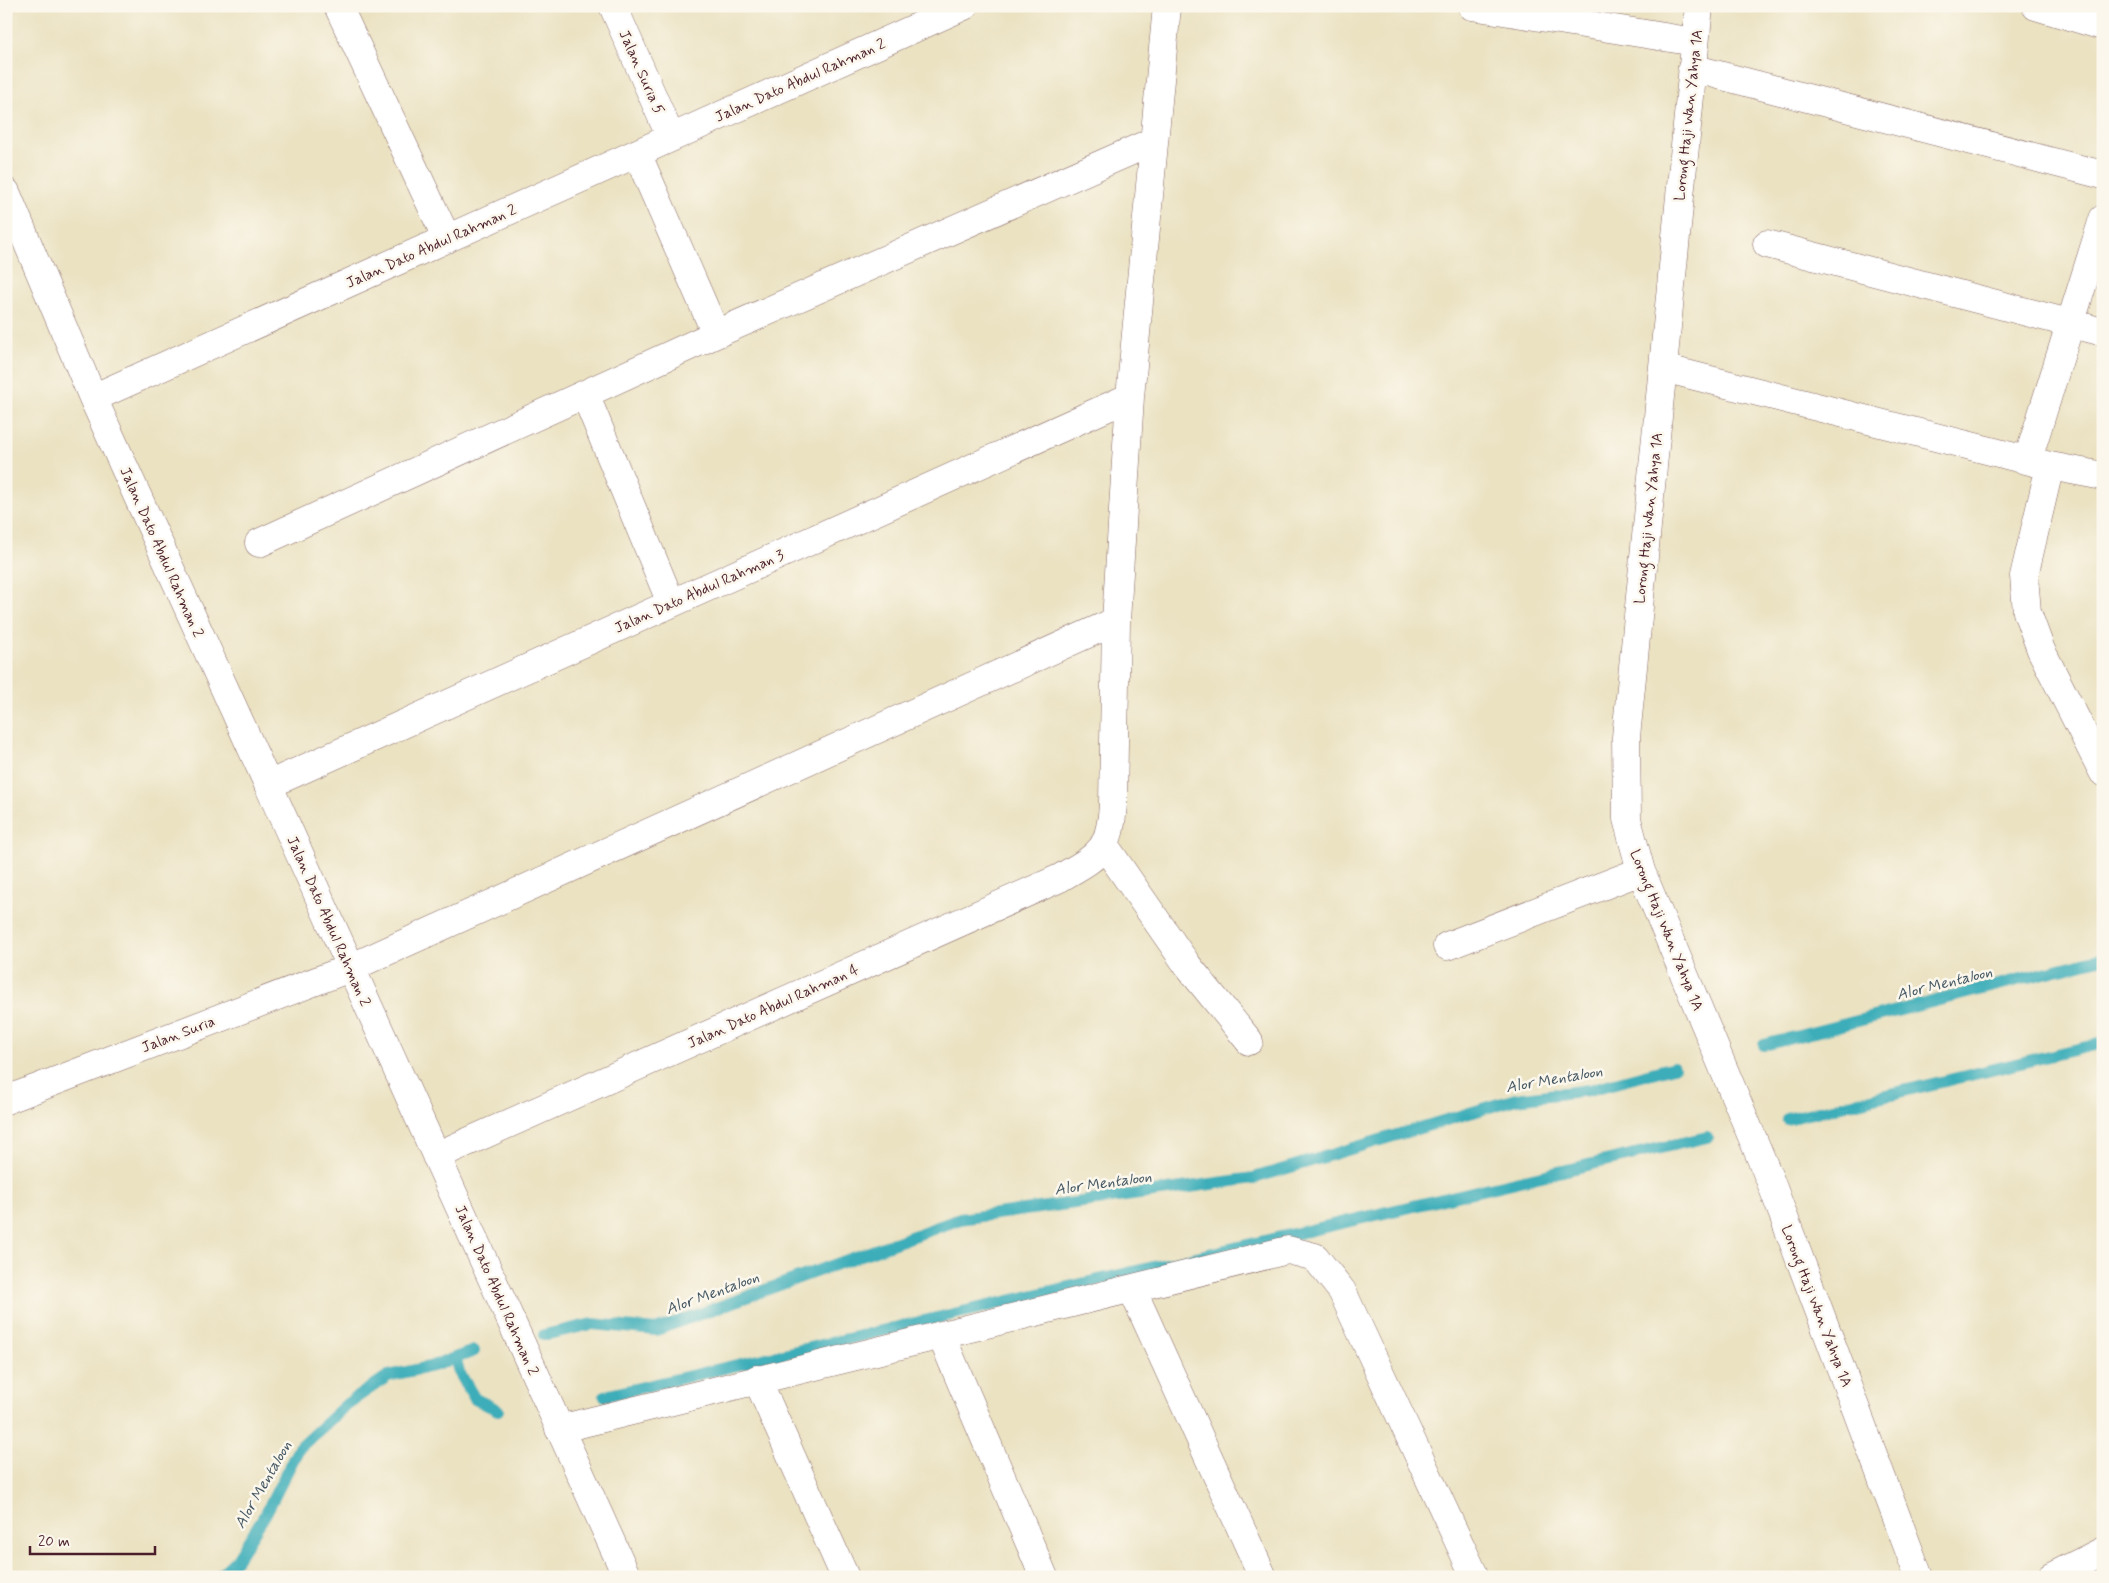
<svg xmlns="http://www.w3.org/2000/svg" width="2109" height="1583" font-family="Mynerve,sans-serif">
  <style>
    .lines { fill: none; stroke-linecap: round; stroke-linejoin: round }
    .stream { stroke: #3daeb9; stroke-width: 12 }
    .building { fill: url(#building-hatch) }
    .minor-casing { stroke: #826360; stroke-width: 29 }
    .minor { stroke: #fff; stroke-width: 28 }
    .labels { text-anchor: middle; stroke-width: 5; stroke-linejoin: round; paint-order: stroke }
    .street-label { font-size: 15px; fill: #4a1f2b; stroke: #fbf7ec }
    .water-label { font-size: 16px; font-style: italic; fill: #455864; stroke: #fbf7ec }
  </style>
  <defs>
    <pattern id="building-hatch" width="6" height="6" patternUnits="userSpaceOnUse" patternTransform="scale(1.25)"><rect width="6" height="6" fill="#d2abde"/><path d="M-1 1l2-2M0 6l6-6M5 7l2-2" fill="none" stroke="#ac8bb4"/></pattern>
  </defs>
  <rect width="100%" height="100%" fill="#fbf7ec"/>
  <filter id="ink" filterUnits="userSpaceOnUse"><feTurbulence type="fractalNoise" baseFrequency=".02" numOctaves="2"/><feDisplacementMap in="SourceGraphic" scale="10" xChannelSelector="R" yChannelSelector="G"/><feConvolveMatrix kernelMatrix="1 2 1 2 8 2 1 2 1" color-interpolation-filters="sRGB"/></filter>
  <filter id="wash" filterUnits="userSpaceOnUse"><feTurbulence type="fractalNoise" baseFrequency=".0096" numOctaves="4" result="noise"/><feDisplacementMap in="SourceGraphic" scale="20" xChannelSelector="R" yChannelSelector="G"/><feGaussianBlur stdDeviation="1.12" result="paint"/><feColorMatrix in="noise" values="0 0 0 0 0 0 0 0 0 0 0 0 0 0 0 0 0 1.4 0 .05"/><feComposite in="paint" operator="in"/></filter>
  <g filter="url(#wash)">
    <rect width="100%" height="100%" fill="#ebe2c2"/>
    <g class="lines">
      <path class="stream" d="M1764,1045L2103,958
        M1787,1119L2103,1043
        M544,1335L592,1324L656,1330L960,1219L1254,1178L1516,1099L1589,1090L1674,1067
        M455,1358L459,1372L475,1399L498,1410
        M605,1396L1707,1137
        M218,1577L237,1559L266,1513L299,1448L347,1404L388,1376L433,1366L474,1351"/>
    </g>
    <g id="blocks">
      <path class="building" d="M1546,6H1599L1598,15Z"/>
    </g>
  </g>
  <g filter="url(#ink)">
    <use href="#blocks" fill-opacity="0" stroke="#826360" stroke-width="1"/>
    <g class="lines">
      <defs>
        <path id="minor" d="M338,6L447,239
          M613,6L671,138
          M1472,6L1695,42
          M1699,6L1626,737L1627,819L1641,871L1770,1180L1919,1577
          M2036,6L2103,26
          M1692,68L2103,175
          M637,153L716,334
          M6,192L93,398L627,1577
          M1767,244L2103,332
          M1663,368L2050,466L2103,476
          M585,394L671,603
          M93,398L964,6
          M2028,459L2103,219
          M2050,466L2024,576L2027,612L2041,650L2103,772
          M259,543L716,334L1154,141
          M268,785L1130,397
          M1105,846L1188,966L1249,1041
          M1447,946L1641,871
          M6,1100L350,968L1116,621
          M436,1156L1060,878C1099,855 1110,852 1113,804L1116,621L1130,397L1167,6
          M1132,1289L1263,1577
          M941,1335L1044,1577
          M757,1379L845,1577
          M559,1429L1288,1250L1315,1257L1342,1291L1475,1577
          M2051,1577L2103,1551"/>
      </defs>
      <use href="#minor" class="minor-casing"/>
      <use href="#minor" class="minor"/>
    </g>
  </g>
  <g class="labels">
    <g class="street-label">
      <text transform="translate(642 72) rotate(66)" y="5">Jalan Suria 5</text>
      <text transform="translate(800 80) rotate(-24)" y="5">Jalan Dato Abdul Rahman 2</text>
      <text transform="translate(1688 115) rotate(-84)" y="5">Lorong Haji Wan Yahya 1A</text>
      <text transform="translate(431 246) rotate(-24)" y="5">Jalan Dato Abdul Rahman 2</text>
      <text transform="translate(1648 518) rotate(-84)" y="5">Lorong Haji Wan Yahya 1A</text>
      <text transform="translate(162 552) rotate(66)" y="5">Jalan Dato Abdul Rahman 2</text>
      <text transform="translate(699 591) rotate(-24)" y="5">Jalan Dato Abdul Rahman 3</text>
      <text transform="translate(329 921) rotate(66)" y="5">Jalan Dato Abdul Rahman 2</text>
      <text transform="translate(1667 930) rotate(68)" y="5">Lorong Haji Wan Yahya 1A</text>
      <text transform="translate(773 1006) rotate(-24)" y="5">Jalan Dato Abdul Rahman 4</text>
      <text transform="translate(178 1034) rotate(-21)" y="5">Jalan Suria</text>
      <text transform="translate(497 1290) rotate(66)" y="5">Jalan Dato Abdul Rahman 2</text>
      <text transform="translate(1817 1306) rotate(69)" y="5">Lorong Haji Wan Yahya 1A</text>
    </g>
    <g class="water-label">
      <text transform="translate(1944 982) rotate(-14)" y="6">Alor Mentaloon</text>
      <text transform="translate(1554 1078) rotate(-10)" y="6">Alor Mentaloon</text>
      <text transform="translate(1103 1182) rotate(-8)" y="6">Alor Mentaloon</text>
      <text transform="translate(712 1292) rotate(-20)" y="6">Alor Mentaloon</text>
      <text transform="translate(262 1484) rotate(-60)" y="6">Alor Mentaloon</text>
    </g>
  </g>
  <rect width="2109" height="1583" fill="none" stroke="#fbf7ec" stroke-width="25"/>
  <path d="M30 1546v8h125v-8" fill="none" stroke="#4a1f2b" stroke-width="2.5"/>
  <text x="38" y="1546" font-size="15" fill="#4a1f2b" stroke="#fbf7ec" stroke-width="4" paint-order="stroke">20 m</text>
</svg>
